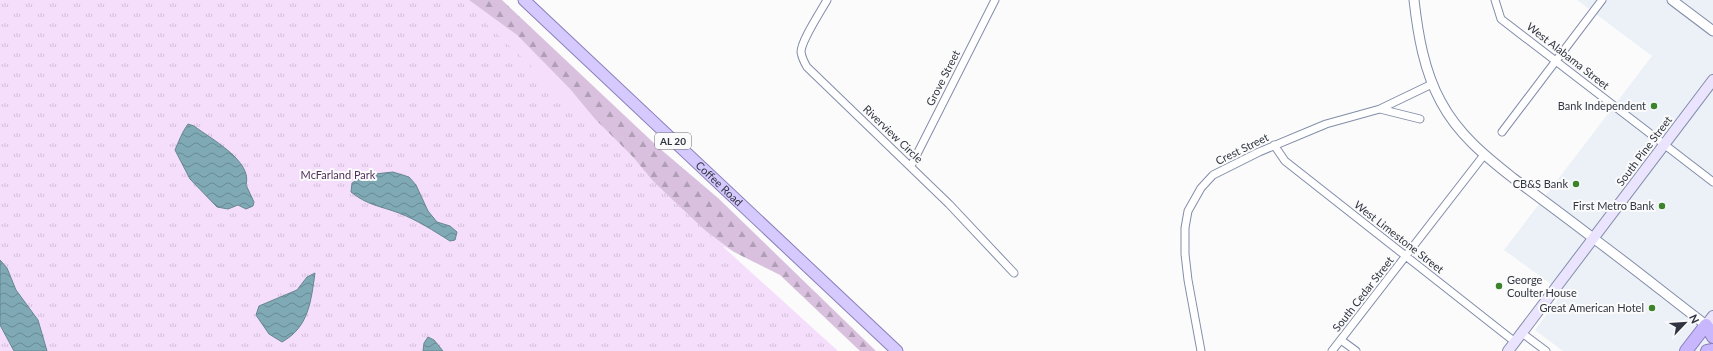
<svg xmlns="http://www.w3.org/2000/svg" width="1713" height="351" font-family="Lato,sans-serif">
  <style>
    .built { fill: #ecf0f7 }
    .grass { fill: #f5defb }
    .forest { fill: url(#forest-firs) }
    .park { fill: url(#park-tufts) }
    .water { fill: url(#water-waves); stroke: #678692 }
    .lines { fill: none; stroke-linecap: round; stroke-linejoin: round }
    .minor-casing { stroke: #828da9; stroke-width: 9 }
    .tertiary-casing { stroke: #828da9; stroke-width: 11 }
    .secondary-casing { stroke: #828da9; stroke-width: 12 }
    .primary-casing { stroke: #8a7eba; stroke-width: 13 }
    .trunk-casing { stroke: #8a7eba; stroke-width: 14 }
    .minor { stroke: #fff; stroke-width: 7 }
    .tertiary { stroke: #fff; stroke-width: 9 }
    .secondary { stroke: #eae4fe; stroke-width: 10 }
    .primary { stroke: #d6c9fd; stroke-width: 11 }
    .trunk { stroke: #c8b7fc; stroke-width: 12 }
    .poi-dot { fill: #3b842b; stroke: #fbfbfb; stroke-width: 1.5 }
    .labels { text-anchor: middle; stroke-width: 4; stroke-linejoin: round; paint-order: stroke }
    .shield { fill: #fbfbfb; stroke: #6d7079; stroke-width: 1 }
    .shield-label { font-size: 10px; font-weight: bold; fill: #303541 }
    .street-label { font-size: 11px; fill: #303541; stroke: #fbfbfb }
    .poi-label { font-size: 11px; fill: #303541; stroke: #fbfbfb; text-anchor: end }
    .park-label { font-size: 11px; fill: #52315a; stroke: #fbfbfb }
  </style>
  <defs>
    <pattern id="forest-firs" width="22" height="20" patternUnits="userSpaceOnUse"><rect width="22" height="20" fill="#d9c0de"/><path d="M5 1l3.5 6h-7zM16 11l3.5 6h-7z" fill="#b09db6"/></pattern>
    <pattern id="park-tufts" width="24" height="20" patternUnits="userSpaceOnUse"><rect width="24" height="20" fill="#f5defb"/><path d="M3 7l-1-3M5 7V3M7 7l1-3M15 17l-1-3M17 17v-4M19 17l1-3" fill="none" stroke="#d2bfd8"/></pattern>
    <pattern id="water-waves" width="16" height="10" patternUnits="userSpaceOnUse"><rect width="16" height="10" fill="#7ea9b5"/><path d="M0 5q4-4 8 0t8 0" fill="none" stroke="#688a95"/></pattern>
  </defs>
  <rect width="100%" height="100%" fill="#fbfbfb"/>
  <path class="built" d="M1577,0H1713V351H1563L1535,330L1563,293L1504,250L1652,56Z"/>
  <path class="grass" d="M437,0H469L517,35L570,89L595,119L633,157L676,209L734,252L701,234Z"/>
  <path class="forest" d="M469,0H502L658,147L718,198L876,351H860L780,275L734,252L676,209L633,157L595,119L570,89L517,35Z"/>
  <path class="park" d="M0,0H461L709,234L838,351H0Z"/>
  <path class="water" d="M188,124L194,126C211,139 253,161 246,185L254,202L253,206L246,209L238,205L228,209L217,207L190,179L175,150C179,141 182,132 188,124Z
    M393,172L409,177L416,185L428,211L437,222L450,226L457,232L455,240L450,241C434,231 417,220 399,213C380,206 367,205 351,192L352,183L366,175Z
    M0,260L7,268L16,290L38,320L47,351H14L0,325Z
    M315,273C311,301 309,327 282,342L269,334L256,315L259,306L297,290L307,277Z
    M428,337L434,340L443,351H423L424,343Z"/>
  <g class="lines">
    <defs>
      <path id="minor" d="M827,0C821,11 801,41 801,52C802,58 804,62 807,67L949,204L1014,273
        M1495,0L1501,19L1713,182
        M1380,109L1420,119
        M1502,132L1602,0
        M1274,145L1285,161L1515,342
        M911,166L995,0
        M1522,333L1546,351
        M1341,340L1356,351
        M1201,351L1188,280L1185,254V228L1188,211L1201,188L1213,175L1259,152L1326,124L1380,109L1432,84
        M1332,351L1484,155"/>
      <path id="tertiary" d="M1414,0C1418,35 1424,71 1441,102C1458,134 1485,156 1513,178C1540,198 1567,218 1593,238C1631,266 1668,296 1706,325
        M1672,0L1713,31"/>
      <path id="secondary" d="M1706,325L1713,316
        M1508,351L1713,80"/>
      <g id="primary">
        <path id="s1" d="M524,0L897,351"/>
      </g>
      <path id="trunk" d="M1706,325L1713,337
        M1686,351L1706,325
        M1707,351L1713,350"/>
    </defs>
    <use href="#minor" class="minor-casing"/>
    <use href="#tertiary" class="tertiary-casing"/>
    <use href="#secondary" class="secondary-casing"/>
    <use href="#primary" class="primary-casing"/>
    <use href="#trunk" class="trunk-casing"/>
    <use href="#minor" class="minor"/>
    <use href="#tertiary" class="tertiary"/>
    <use href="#secondary" class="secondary"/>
    <use href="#primary" class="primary"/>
    <use href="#trunk" class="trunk"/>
  </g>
  <g class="poi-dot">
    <circle cx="1654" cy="106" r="4"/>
    <circle cx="1576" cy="184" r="4"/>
    <circle cx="1662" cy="206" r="4"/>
    <circle cx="1499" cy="286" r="4"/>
    <circle cx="1652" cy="308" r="4"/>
  </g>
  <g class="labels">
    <rect class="shield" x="655" y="133" width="36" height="16" rx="3"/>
    <g class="shield-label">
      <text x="673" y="145">AL 20</text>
    </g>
    <g class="street-label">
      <text transform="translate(1568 56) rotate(38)" y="4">West Alabama Street</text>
      <text transform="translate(943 78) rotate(-63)" y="4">Grove Street</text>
      <text transform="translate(893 134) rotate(44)" y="4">Riverview Circle</text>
      <text transform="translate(1242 149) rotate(-26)" y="4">Crest Street</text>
      <text transform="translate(1644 151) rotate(-53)" y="4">South Pine Street</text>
      <text dy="4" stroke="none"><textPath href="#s1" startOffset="268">Coffee Road</textPath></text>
      <text transform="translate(1399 237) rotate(38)" y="4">West Limestone Street</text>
      <text transform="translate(1363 294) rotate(-52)" y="4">South Cedar Street</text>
    </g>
    <g class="poi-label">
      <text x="1646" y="110">Bank Independent</text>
      <text x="1568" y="188">CB&amp;S Bank</text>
      <text x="1654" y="210">First Metro Bank</text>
      <text x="1507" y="284" text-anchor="start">George<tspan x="1507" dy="13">Coulter House</tspan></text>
      <text x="1644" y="312">Great American Hotel</text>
    </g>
    <g class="park-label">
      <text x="338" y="179">McFarland Park</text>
    </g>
  </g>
  <g transform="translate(1685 323) rotate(65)" stroke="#fbfbfb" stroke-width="3" paint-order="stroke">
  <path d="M0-3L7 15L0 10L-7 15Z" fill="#303541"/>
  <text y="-6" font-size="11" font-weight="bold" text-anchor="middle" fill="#303541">N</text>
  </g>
</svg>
